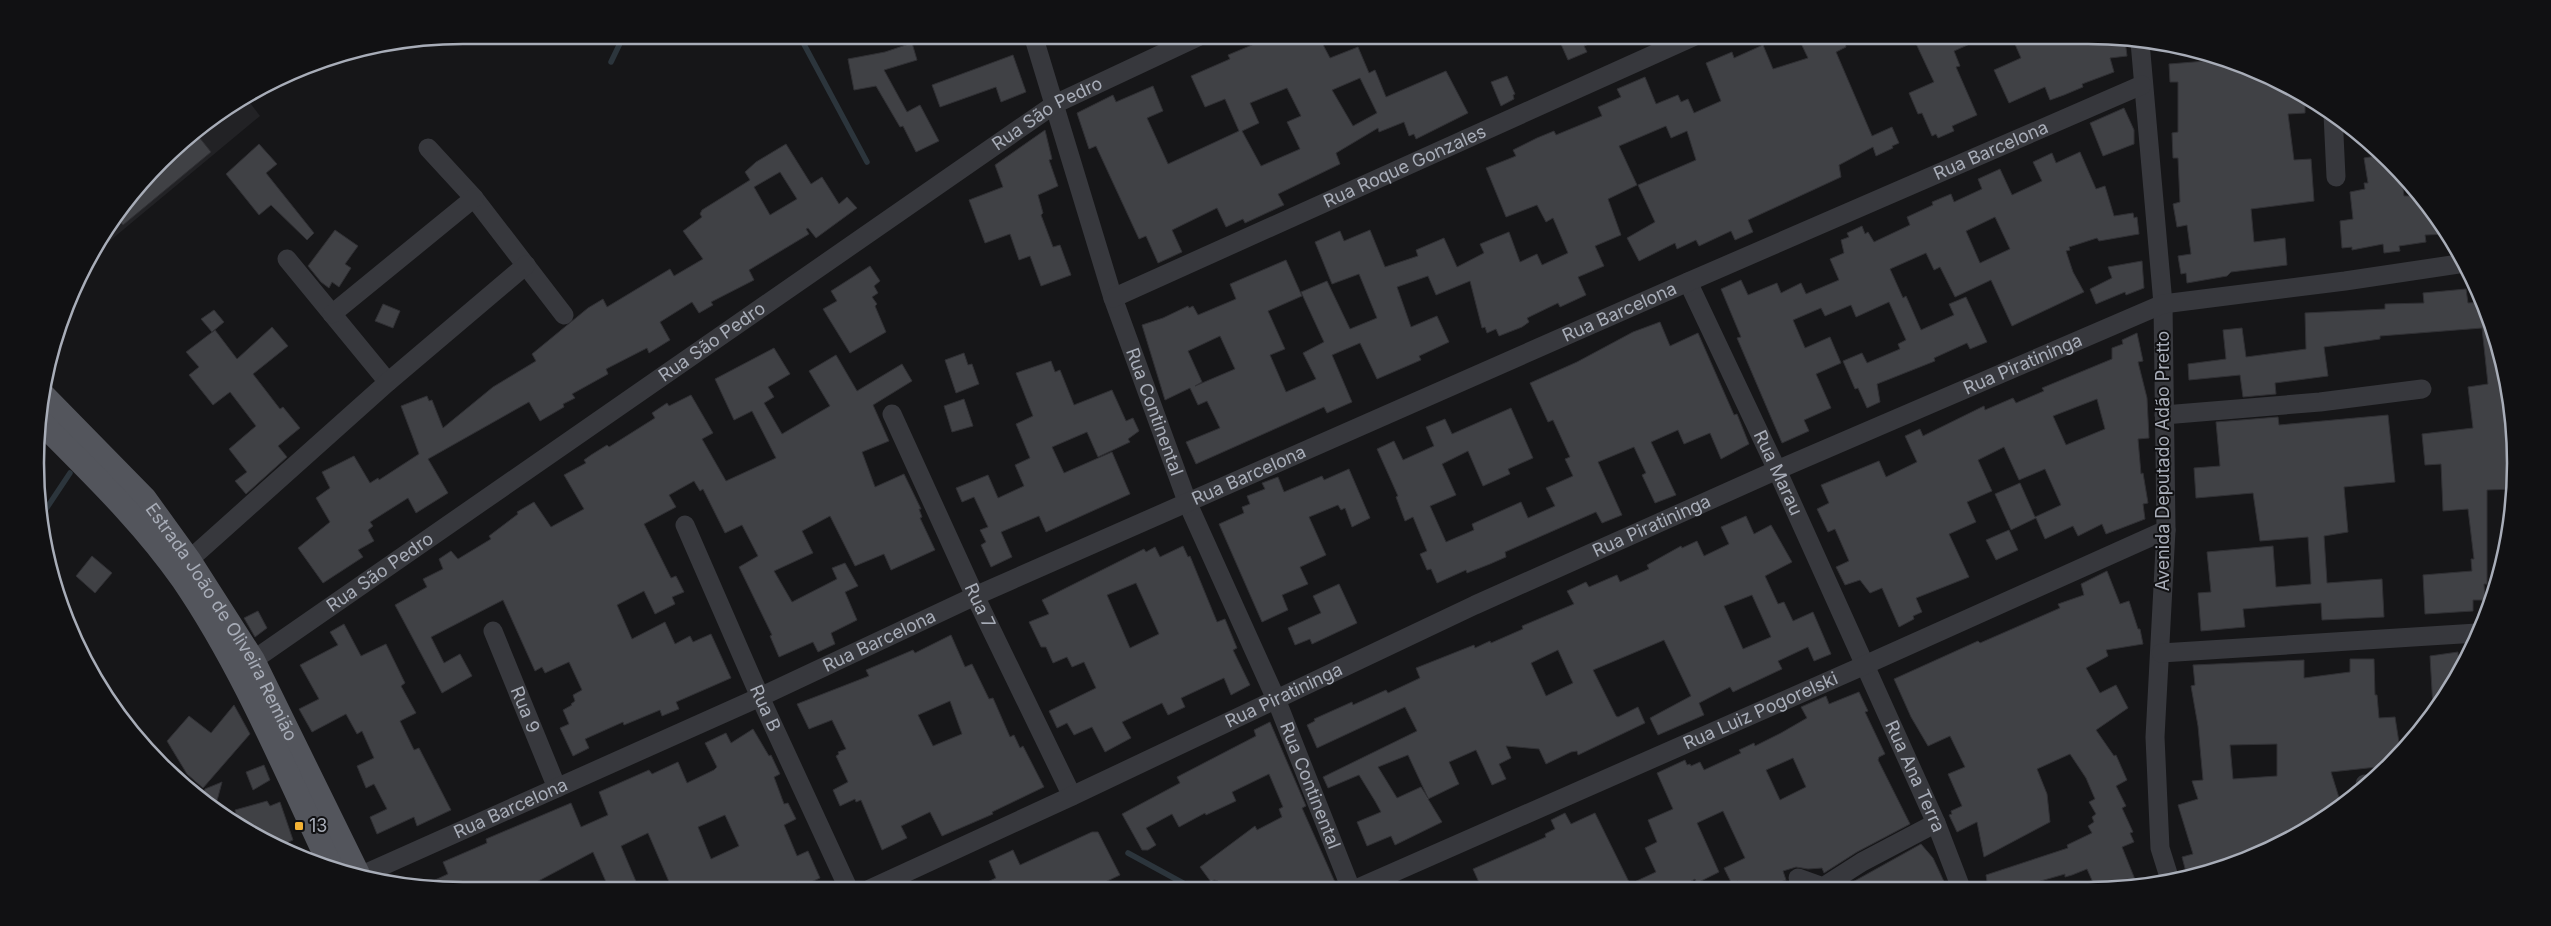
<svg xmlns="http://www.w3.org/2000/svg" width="2551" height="926" font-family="Inter,sans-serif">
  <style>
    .built { fill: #222225 }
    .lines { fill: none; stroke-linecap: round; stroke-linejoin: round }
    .stream { stroke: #2c353c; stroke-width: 5.5 }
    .building { fill: #404145; stroke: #303034; fill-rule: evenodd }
    .minor { stroke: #37383d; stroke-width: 19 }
    .major { stroke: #53555c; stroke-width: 24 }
    .poi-dot { fill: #f2b134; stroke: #111113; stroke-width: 2 }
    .labels { text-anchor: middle; stroke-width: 4; stroke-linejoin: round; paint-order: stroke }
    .street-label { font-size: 18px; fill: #a8adb8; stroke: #111113 }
    .poi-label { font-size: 18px; fill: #a8adb8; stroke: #111113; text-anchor: start }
    .rim { fill: none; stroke: #a8adb8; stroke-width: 2.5 }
  </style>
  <rect width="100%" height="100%" fill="#161618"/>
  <path class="built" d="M248,100L260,116L88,259L123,203L181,141Z"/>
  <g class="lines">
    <path class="stream" d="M799,35L867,162
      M611,62L624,35
      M40,518L70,473
      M1128,853L1194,889"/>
  </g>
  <path class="building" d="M1276,35H1318L1330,58L1358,47L1369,73L1375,70L1386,97L1446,71L1468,113L1416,139L1414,134L1409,136L1404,122L1379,132L1378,128L1336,153L1340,164L1278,194L1284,205L1245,223L1243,219L1226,227L1217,208L1172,230L1182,252L1158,263L1146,236L1139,239L1096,146L1089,149L1077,113L1113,95L1116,102L1153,86L1163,111L1147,118L1168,164L1239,131L1225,99L1205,107L1191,76L1230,59L1228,55ZM1360,78L1377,113L1353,126L1332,90ZM1287,88L1301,116L1287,122L1300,149L1261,166L1242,131L1259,123L1250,103Z
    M1557,35H1609L1584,46L1587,52L1568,60Z
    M1797,35H1842L1846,47L1836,52L1872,136L1892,127L1899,143L1892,146L1893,148L1876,156L1873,147L1839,165L1841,177L1748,220L1753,232L1735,240L1731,231L1699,246L1696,240L1677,249L1675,243L1639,261L1627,238L1655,222L1638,185L1696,160L1687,131L1671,138L1666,126L1619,146L1637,185L1608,199L1621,235L1595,246L1604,266L1578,277L1586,295L1560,307L1558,303L1527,318L1529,322L1522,327L1499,336L1496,329L1487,333L1485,327L1482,328L1470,281L1436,295L1428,276L1397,287L1411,327L1437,316L1449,342L1419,356L1421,360L1377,379L1360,343L1332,355L1352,402L1327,413L1324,407L1196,464L1186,442L1220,428L1207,401L1198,405L1190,388L1165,400L1142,325L1163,318L1188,306L1189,308L1193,306L1198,315L1236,299L1230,284L1286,260L1302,296L1268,311L1285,349L1270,355L1286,392L1316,379L1303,353L1324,342L1301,292L1327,281L1350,329L1377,318L1359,274L1332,284L1315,242L1340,231L1344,241L1370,230L1385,267L1418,256L1416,250L1444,238L1457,267L1484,253L1480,244L1509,232L1520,262L1537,254L1542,265L1568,253L1553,218L1546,222L1537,205L1506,217L1486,168L1516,156L1513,150L1537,138L1554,131L1556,135L1602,116L1598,107L1621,97L1617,89L1645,77L1656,104L1678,95L1681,102L1688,99L1694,113L1721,101L1706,63L1732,52L1734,58L1763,45L1773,69L1808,58ZM1220,336L1235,369L1195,386L1202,382L1188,351Z
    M1912,35H1990L1954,51L1960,66L1956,67L1977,115L1952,126L1954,131L1938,138L1936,134L1932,136L1922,113L1918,114L1909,93L1934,82Z
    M2011,35H2088L2125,40L2127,56L2110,58L2114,72L2082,84L2083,87L2064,95L2050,100L2045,87L2009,103L1994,70L2021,58Z
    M912,43L917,60L884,70L907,112L920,105L939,141L916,152L903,126L900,127L876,86L854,90L848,59L885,52Z
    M2206,52L2277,79L2305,97V113L2288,114L2294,160L2311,159L2314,201L2251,209L2254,242L2285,238L2287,265L2231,272L2227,276L2187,283L2186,273L2181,274L2178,256L2191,254L2187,225L2177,227L2173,204L2180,202L2178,158H2173L2172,133L2178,132V82H2170L2169,64L2206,61Z
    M1013,55L1026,92L1001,102L996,87L940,107L932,85Z
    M1507,76L1515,94L1513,95L1514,99L1501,106L1491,82Z
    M2124,108L2134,130V144L2103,156L2090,123Z
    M1045,130L1052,159L1049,160L1058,186L1038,195L1043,213L1041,215L1053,247L1060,245L1071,275L1041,286L1030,256L1019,260L1010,234L985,243L969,200L1003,187L995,165Z
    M195,132L211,152L123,225L115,216L123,203L181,141Z
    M259,144L277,164L266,173L314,233L307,240L271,205L259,215L226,174Z
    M786,144L811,184L822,177L839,204L847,197L857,208L816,238L808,228L806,229L809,234L749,270L754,280L711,302L713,305L699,313L692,302L660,322L670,340L649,353L647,348L606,369L608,374L572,394L575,398L563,404L564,407L540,421L529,402L428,459L448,493L416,513L408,498L370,522L373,526L368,530L374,541L358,550L363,557L323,583L298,548L330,522L316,498L330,488L322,472L354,456L370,483L378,478L379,480L419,454L401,406L427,396L429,401L432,400L443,428L493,387L536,361L532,354L588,308L603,299L607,307L670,269L674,276L703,259L683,231L702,217L700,214L702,210L750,180L745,172L756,162ZM780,172L797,199L770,215L754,187Z
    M2080,152L2096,189L2105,186L2114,216L2133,213L2134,218L2137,217L2139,234L2099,241L2097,238L2069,247L2070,250L2066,251L2073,272L2084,292L2012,326L1991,280L1955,297L1940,267L1934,270L1926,253L1890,269L1903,298L1906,296L1921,330L1954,315L1949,304L1966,297L1987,342L1970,349L1967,343L1934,358L1935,361L1877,384L1880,402L1867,408L1858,388L1855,389L1843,361L1862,353L1867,363L1900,349L1898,344L1906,340L1889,302L1856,317L1851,305L1825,316L1821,308L1793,320L1805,348L1830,337L1841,363L1816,374L1831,408L1804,420L1809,431L1782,443L1737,338L1741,337L1721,289L1741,280L1748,295L1777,283L1781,293L1801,283L1806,294L1839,280L1830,259L1844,253L1841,240L1849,237L1847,233L1862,226L1865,234L1868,232L1874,242L1910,225L1907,217L1933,205L1932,202L1951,194L1954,202L1982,189L1978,179L2000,169L2012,195L2042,181L2033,162L2052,153L2056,163ZM1995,217L2010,249L1980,263L1966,231Z
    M2382,155L2401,173L2404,196H2421L2448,234L2425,235L2426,242L2399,246L2400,251L2384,253L2383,244L2352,250V247L2342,248L2340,221L2353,219L2350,192L2365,189L2364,183H2368L2364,158Z
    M335,230L358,246L345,264L351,268L339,287L332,282L329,288L321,282L308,266Z
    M2142,261L2144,288L2126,295L2125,292L2096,304L2090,289L2112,278L2108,267Z
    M870,266L880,281L874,286L878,293L872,297L877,304L875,306L886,332L850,353L823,309L837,301L831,291Z
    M2466,289L2468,303L2483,302L2493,325L2512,407L2515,489L2487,490V584H2484L2485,600H2473V611L2425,614L2423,575L2472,571L2471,559H2474L2468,509L2443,511L2441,464L2425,465L2422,434L2473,428L2468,387L2488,384L2482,328L2380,336V339L2324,347L2328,376L2275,383L2276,394L2243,397L2240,375L2189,380L2188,364L2226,359L2223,330L2242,328L2246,357L2306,349L2305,313L2385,309V304L2424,303L2423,293Z
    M383,304L400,311L393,328L375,321Z
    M214,310L224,322L212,332L201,319Z
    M1660,322L1670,346L1698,333L1734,415L1737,414L1749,444L1721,459L1710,433L1684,444L1678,430L1651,442L1676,495L1655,503L1642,475L1646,473L1634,447L1598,462L1622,515L1602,523L1596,512L1505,552L1506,557L1490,564L1467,573L1466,570L1437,583L1431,569L1427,570L1420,554L1427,551L1413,517L1405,521L1396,497L1398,496L1377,449L1394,441L1403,460L1434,446L1426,427L1445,419L1452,434L1511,408L1533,458L1508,469L1510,474L1483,486L1468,451L1442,464L1456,495L1430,506L1446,542L1474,530L1472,524L1521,502L1528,518L1555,506L1546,488L1573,476L1565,459L1570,457L1553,420L1548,422L1530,383L1577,362L1633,332Z
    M272,327L288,346L253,374L280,409L283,407L300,428L278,446L287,457L246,494L235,481L247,472L229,449L256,426L230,392L213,405L189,375L199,367L186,352L215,330L237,359Z
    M2137,333L2143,361L2138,362L2147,398L2149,438L2138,439L2141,474L2143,473L2148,503L2143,504L2145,519L2106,534L2102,524L2078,536L2073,526L2045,539L2036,518L2011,530L1995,494L2020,483L2035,517L2061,505L2045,469L2019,480L2004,447L1978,460L1992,491L1967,502L1976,522L1949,534L1969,577L1916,598L1922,612L1913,616L1914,619L1899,627L1882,588L1870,593L1860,580L1845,585L1836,567L1849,561L1835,529L1828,532L1817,509L1829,503L1821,485L1879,461L1886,477L1917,462L1905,436L1920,429L1923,436L1984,406L1985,410L2013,398L2016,403L2044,391L2042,388L2112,359V348L2123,344L2122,340ZM2097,399L2105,429L2066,445L2053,416Z
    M774,348L790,374L768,387L774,397L764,403L782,434L830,406L809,371L836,355L857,391L902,364L912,381L873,405L889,441L862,452L875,487L904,474L921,509H919L922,517L920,518L935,550L891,570L884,554L855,566L830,516L802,531L813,553L774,571L792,602L837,579L832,568L845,563L858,586L845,592L857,620L831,633L835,644L818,652L813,642L779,657L770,636L772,635L739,567L758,556L742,525L725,533L703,489L700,491L694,481L669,495L676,507L644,524L671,578L676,576L684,592L672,597L675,604L655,614L644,591L617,605L632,639L665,622L675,644L690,636L693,642L711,634L731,678L676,702L679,709L662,716L660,710L624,725L623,722L585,739L589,748L573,756L560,728L569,724L563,710L572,705L571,704L575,701L573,695L582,690L569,662L545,673L542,667L535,671L503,600L431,637L444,663L460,654L472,676L442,693L395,605L427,587L423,579L443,569L439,559L451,551L458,559L491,539L489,536L518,514L517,512L534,502L551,527L584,509L564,475L586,463L584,460L591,455L607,445L609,447L655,418L652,413L667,403L669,406L691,395L713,433L702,439L726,481L776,458L752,411L734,420L715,379Z
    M964,353L968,365L972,364L979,384L956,393L945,360Z
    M1051,361L1055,372L1060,370L1074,405L1112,390L1126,421L1133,418L1139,431L1128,439L1130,442L1098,457L1087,432L1052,447L1064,473L1112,452L1130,494L1046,532L1039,516L1001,532L1012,557L991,567L981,545L986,542L980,530L988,527L974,497L962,502L956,488L988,475L998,498L1024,486L1015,465L1030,458L1016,424L1033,416L1016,373Z
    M964,399L973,426L952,432L944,406Z
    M2388,415L2395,482L2344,487L2348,532L2324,536L2327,583L2382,579L2384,617L2322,620L2321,603L2291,605L2243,609L2245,627L2201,631L2198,593L2211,592L2207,552L2273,546L2276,587L2311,584L2308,537L2260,541L2253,493L2196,498L2194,468L2220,466L2216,422L2278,417L2279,425Z
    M1349,469L1370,518L1352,527L1345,508L1341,510L1338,505L1309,517L1326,555L1300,567L1308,584L1282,595L1288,610L1262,622L1219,524L1244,513L1242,507L1250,504L1247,496L1265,489L1262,483L1278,477L1284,492L1322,476L1324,480Z
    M1746,516L1754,534L1771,525L1792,562L1765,576L1778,604L1784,602L1793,621L1813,612L1831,654L1814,661L1808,647L1778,661L1782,669L1733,692L1730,687L1699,703L1704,715L1658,735L1650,718L1691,696L1664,640L1650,646L1593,670L1616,716L1618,717L1638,707L1645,723L1578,755L1577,751L1571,752L1546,764L1539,749L1506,746L1511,758L1499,764L1506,779L1492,785L1476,750L1449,762L1459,784L1428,799L1442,822L1395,845L1391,836L1367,846L1357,822L1381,812L1375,801L1359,775L1328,788L1323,777L1417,731L1405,707L1317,748L1307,725L1315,721L1314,719L1352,702L1353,705L1386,690L1388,693L1420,678L1416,668L1474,645L1475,648L1490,641L1491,643L1523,629L1522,626L1574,604L1567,591L1586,582L1589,587L1617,575L1620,582L1649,569L1647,565L1681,546L1682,548L1697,541L1704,556L1729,544L1721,527ZM1752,595L1771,637L1743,649L1724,606ZM1558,650L1573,683L1546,696L1531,663ZM1408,755L1428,798L1421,787L1397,798L1378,767Z
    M2009,530L2018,550L1996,560L1986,540Z
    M1183,546L1188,557L1190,556L1217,622L1225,619L1237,648L1233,650L1250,685L1231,695L1224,678L1181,698L1185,707L1168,715L1162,703L1122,722L1131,738L1105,752L1092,727L1074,735L1067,723L1057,728L1049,711L1096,688L1084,662L1072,667L1067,657L1053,663L1046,647H1041L1029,622L1049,614L1042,600L1144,549L1146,552L1155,547L1160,557ZM1136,583L1159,634L1130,648L1107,595Z
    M92,556L112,573L95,593L76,576Z
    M2107,571L2120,604L2129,601L2138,629H2140L2143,644L2106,650L2108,656L2086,668L2100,693L2116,685L2128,708L2096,730L2114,756L2116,755L2127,780L2116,786L2126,806L2122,808L2133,832L2130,833L2134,842L2122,847L2138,887H2095L2087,869L2072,875L2065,877V874L2037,882L2038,888H1988L1986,875L2068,848L2067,845L2092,833L2088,826L2094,822L2092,817L2096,814L2089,802L2095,799L2086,778L2070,754L2037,769L2047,794L2050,822L1984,857L1977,822L1957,832L1949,815L1952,814L1951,811L1962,806L1948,774L1965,767L1950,736L1928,746L1911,717L1894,679L1978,641L1980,643L2060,608L2058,604L2084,595L2081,584Z
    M1339,584L1357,623L1312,644L1310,639L1295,645L1288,628L1321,613L1313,596Z
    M258,611L267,628L255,637L244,618Z
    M344,624L361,656L386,644L405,683L401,686L416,713L400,721L414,750L419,748L451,810L417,826L414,817L377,834L370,817L387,809L374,784L366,788L357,766L374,758L362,731L357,734L346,714L312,732L299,709L319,699L300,665L338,645L330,632Z
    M951,635L965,667L972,664L989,699L993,698L1010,737L1014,735L1020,748L1023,746L1044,787L992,812L993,814L942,836L930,812L901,826L907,838L882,850L861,800L856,802L855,799L840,806L833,790L848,782L836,756L839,754L838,752L846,749L832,720L809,729L797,704L869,676L866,670L913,650L915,653ZM950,701L962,734L933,746L918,715Z
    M2458,652V655L2468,654L2459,677L2433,708L2430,656Z
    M2350,659H2374L2375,695H2377L2379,718L2395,717L2400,749L2386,766L2331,772L2341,804L2312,823L2293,830L2295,835L2292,837L2241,854L2242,858L2226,863L2225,859L2186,872L2182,857L2193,854L2178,805L2198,799L2192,781L2203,780L2198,726L2191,686L2195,685L2193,665L2304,660V678L2350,672ZM2277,744V776L2233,779L2230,745Z
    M1859,692L1868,711L1865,712L1885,754L1879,757L1878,760L1910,824L1857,852L1824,873L1822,868L1808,869L1796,867L1783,871L1786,880L1775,884L1777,888H1740L1738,881L1732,884L1724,868L1745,858L1723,811L1697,823L1719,872L1697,883L1695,879L1679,888L1482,889L1473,869L1546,837L1545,834L1555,829L1551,820L1565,813L1571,824L1595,813L1630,884L1656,872L1645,848L1657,842L1648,820L1673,809L1657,773L1685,760L1687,765L1690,764L1691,766L1700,762L1704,770L1741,753L1739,750L1754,743L1755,746L1781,733L1807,718L1801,707L1826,696L1829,704ZM1793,758L1806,787L1780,800L1766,770Z
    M234,705L250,734L203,788L187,774L167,741L189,716L211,733Z
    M1270,722L1306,806L1302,808L1338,889H1223L1218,881L1214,880L1211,882L1200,867L1255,826L1257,830L1282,817L1279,809L1283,807L1269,774L1232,792L1236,801L1206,815L1205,813L1179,827L1172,814L1146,828L1156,845L1148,850H1142L1122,814L1180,783L1177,777L1256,736L1254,730Z
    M753,729L769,756L771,755L780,774L774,777L784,804L788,803L796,819L784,825L797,856L808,851L820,878L800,887L797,881L778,890L673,891L648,833L621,846L640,891H610L593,852L527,887L529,891H463L422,886L448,874L443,862L487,843L486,839L571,803L581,827L608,815L599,792L649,770L652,774L678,762L687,783L714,770L717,767L705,743L726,733L731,743ZM725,815L739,846L711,859L698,827Z
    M264,765L270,780L253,790L246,772Z
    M222,782L218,797L214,810L202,800L205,789Z
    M267,801L270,806L280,802L293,840L282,845L239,825L235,810Z
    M1092,832H1098L1120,875L1088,890H970L996,878L989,861L1013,850L1020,865Z
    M1921,844L1933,858L1947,888H1842Z"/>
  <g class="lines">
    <g class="minor">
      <path id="s1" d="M1033,35L1113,298L1188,504L1276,699L1351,889"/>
      <path d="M2140,42L2163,304L2166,530L2155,737L2160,848L2170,880"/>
      <path d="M2333,114L2336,177"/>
      <path d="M428,148L474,198L564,315"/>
      <path d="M287,259L388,382"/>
      <path id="s2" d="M1688,282L1777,470L1936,823L1961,888"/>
      <path id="s3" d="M1113,298L1697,35"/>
      <path d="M332,314L474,198"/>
      <path id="s4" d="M892,414L975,596L1072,796"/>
      <path d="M2164,415L2320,402L2422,389"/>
      <path id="s5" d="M685,525L760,697L849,890"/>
      <path d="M189,560L388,382L526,265"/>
      <path id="s6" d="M493,631L557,788"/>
      <path d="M2161,653L2477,633"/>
      <path id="s7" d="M242,668L1055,104L1202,35"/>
      <path d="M2365,784L2366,788"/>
      <path id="s8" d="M360,876L760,697L975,596L1688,282L2142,85"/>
      <path d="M1798,878L1823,887L1862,862L1936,823"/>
      <path id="s9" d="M1356,889L1865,665L2166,530"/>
      <path id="s10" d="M868,890L1072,796L1475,605L1777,470L2163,304L2345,281L2465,263"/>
    </g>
    <g class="major">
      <path id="s11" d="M43,395L145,499L189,560L253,660L360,878"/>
      <path d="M38,419C88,470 142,521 183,580C243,668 285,770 331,867"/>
    </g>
  </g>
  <rect class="poi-dot" x="294" y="821" width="10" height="10" rx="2.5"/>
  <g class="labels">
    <g class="street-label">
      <text dy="6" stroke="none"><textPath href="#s7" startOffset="978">Rua São Pedro</textPath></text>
      <text dy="6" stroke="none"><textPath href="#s8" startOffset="1785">Rua Barcelona</textPath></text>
      <text dy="6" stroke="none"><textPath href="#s3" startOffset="320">Rua Roque Gonzales</textPath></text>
      <text dy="6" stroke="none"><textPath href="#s8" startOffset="1380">Rua Barcelona</textPath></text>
      <text dy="6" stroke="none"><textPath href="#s7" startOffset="572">Rua São Pedro</textPath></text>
      <text dy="6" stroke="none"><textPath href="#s10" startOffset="1269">Rua Piratininga</textPath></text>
      <text dy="6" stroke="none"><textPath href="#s1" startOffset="396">Rua Continental</textPath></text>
      <text transform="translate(2163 461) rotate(-90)" y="6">Avenida Deputado Adão Pretto</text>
      <text dy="6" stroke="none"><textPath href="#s2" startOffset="211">Rua Marau</textPath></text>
      <text dy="6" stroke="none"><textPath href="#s8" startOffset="975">Rua Barcelona</textPath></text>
      <text dy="6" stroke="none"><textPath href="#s10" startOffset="864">Rua Piratininga</textPath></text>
      <text dy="6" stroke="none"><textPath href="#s7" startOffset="168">Rua São Pedro</textPath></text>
      <text dy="6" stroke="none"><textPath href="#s4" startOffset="211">Rua 7</textPath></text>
      <text dy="6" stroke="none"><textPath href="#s11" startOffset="291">Estrada João de Oliveira Remião</textPath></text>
      <text dy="6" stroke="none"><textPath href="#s8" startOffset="570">Rua Barcelona</textPath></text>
      <text dy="6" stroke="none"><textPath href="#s10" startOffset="459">Rua Piratininga</textPath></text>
      <text dy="6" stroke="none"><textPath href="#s5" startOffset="200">Rua B</textPath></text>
      <text dy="6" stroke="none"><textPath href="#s6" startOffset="85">Rua 9</textPath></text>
      <text dy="6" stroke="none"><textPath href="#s9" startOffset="442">Rua Luiz Pogorelski</textPath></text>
      <text dy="6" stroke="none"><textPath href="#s2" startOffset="544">Rua Ana Terra</textPath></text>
      <text dy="6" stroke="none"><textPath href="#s1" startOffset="801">Rua Continental</textPath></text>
      <text dy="6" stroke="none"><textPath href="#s8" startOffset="165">Rua Barcelona</textPath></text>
    </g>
    <g class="poi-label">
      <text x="309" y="832">13</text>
    </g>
  </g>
  <path d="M0 0H2551V926H0ZM463 44H2088A419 419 0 0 1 2507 463V463A419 419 0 0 1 2088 882H463A419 419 0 0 1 44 463V463A419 419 0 0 1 463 44Z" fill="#111113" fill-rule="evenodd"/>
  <path class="rim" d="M463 44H2088A419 419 0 0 1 2507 463V463A419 419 0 0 1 2088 882H463A419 419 0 0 1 44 463V463A419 419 0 0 1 463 44Z"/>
</svg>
